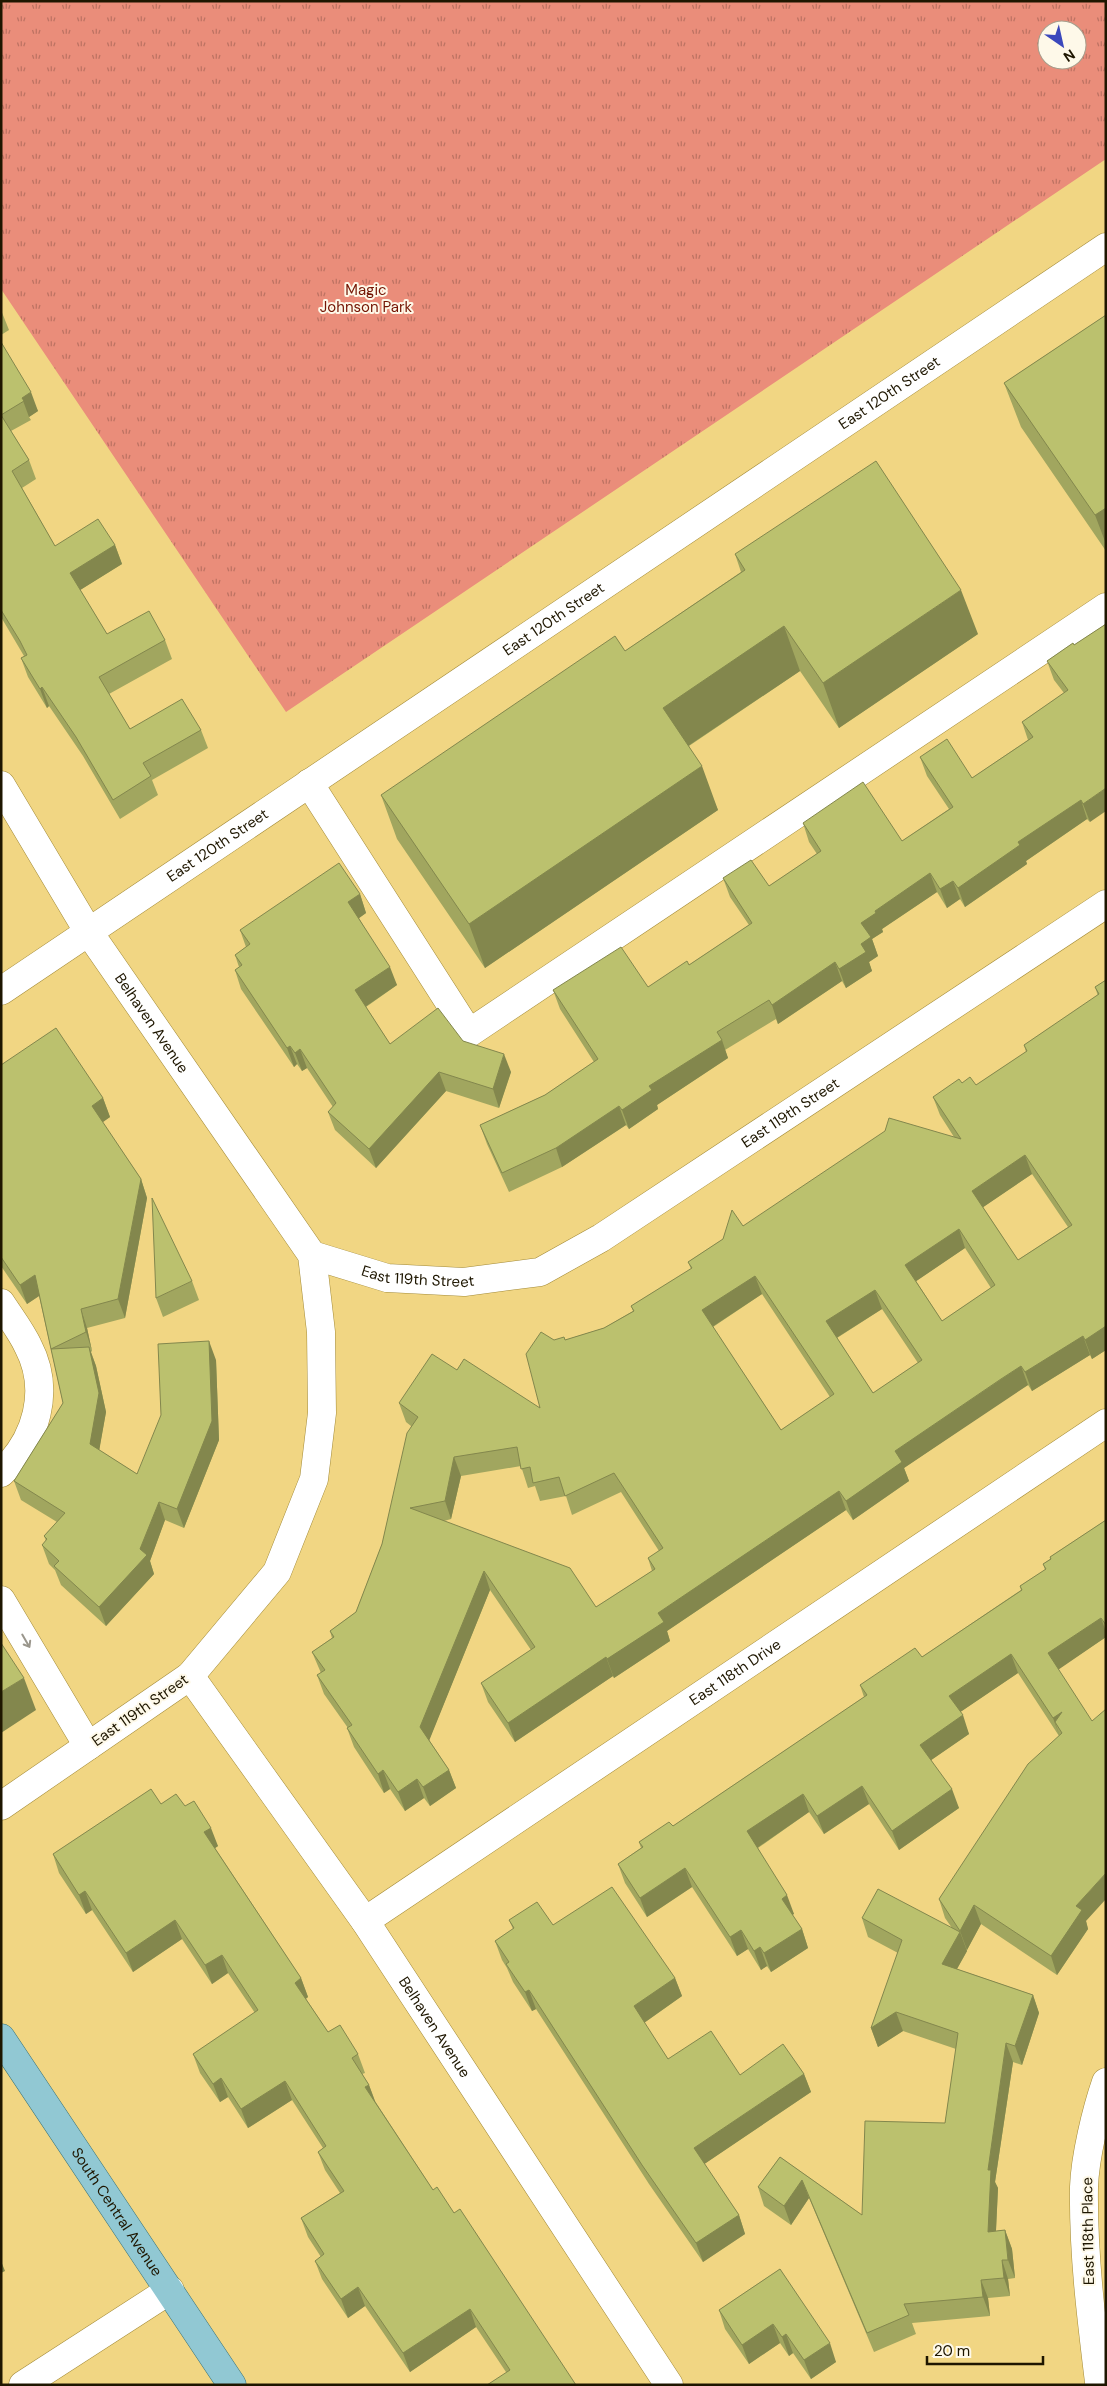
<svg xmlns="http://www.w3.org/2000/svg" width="1107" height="2386" font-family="'DM Sans',sans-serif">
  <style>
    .park { fill: url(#park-tufts); fill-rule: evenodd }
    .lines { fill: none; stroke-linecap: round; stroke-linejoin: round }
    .minor-casing { stroke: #a38a36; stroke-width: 29 }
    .major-casing { stroke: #397276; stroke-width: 29 }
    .minor { stroke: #fff; stroke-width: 28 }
    .major { stroke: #91c8d3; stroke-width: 28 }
    .wall { fill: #a1a65f; fill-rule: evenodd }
    .shaded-wall { fill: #83874d }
    .building { fill: #bbc16e; stroke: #83874d; fill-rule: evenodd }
    .oneway { stroke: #9a968c }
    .labels { text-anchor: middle; stroke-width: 4; stroke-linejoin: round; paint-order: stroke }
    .park-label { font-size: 15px; fill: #741504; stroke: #fef9e9 }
    .street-label { font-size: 15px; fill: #1e1600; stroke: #fef9e9 }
  </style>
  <defs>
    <pattern id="park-tufts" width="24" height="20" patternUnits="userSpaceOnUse" patternTransform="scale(1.25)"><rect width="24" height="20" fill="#ea8d7a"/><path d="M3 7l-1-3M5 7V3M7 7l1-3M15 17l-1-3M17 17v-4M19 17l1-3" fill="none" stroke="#bd7262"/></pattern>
  </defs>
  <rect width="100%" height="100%" fill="#f1d683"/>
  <path class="park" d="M1,1H1106V159L286,712L1,289ZM1047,30H1077V60H1047Z"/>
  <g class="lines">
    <defs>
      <g id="minor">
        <path d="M309,783L469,1033L1106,607"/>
        <path id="s1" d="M1,785L88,931L312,1255L321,1332L322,1413L314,1479L277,1572L190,1676L1,1806"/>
        <path id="s2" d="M1,991L1106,247"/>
        <path id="s3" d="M312,1255L387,1278L464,1282L540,1272L601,1238L1106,904"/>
        <path d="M1,1303C10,1317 21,1331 28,1346C51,1390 37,1440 1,1473"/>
        <path d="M1,1600L88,1746"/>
        <path id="s4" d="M190,1676L365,1921L669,2385"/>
        <path id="s5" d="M365,1921L1106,1423"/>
        <path d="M1099,2382C1091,2317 1083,2252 1084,2187C1085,2157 1096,2111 1106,2082"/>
        <path d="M23,2385L170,2290"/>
      </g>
      <g id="major">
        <path id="s6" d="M1,2038L232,2385"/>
      </g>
    </defs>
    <use href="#minor" class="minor-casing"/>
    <use href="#major" class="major-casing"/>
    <use href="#minor" class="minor"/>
    <use href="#major" class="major"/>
  </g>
  <path class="wall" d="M1,310L9,330L1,335Z
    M1106,315V551L1021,427L1004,383Z
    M1,342L38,411L29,417L31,420L11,431L29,460L36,479L22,488L55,546L115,545L122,564L80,590L107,634L165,640L172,659L109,694L130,729L201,730L208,748L152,780L158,795L120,819L83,756L49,706L47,708L28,677L21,658L24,656L1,617Z
    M735,554L978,634L839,728L800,671L689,746L718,810L485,968L397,839L381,795L625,651L741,572Z
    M1073,643L1090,822L1087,819L1026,861L1027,864L965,907L960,899L947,908L937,892L882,929L883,932L872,939L878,956L869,962L872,971L846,988L842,981L778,1024L776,1019L725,1050L728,1058L657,1105L658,1109L629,1129L626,1125L562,1167L509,1192L487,1144L480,1125L545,1095L594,1062L560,1009L553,990L648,987L689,965L749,925L730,897L723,878L769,886L817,854L809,842L803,823L902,841L949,809L927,776L920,757L972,778L1028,740L1022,722L1064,693L1054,680L1047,661Z
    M360,894L366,913L359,918L397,985L366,1007L390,1044L463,1041L511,1072L499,1108L446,1091L376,1168L335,1130L328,1112L333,1107L307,1068L302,1071L297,1064L294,1067L241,989L235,970L239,967L235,955L246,947L240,930Z
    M1106,980V1350L1092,1359L1090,1355L1032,1391L1028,1385L1007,1398L904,1468L909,1481L853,1520L846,1510L667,1631L670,1641L614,1678L613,1676L515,1742L488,1702L481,1683L531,1650L490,1590L429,1740L449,1770L456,1788L430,1806L424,1798L405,1811L390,1789L384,1793L354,1747L347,1728H348L324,1694L317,1675L321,1673L312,1652L332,1638L330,1631L356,1612L382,1544L411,1426L406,1422L399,1403L457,1370L540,1408L554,1340H565L604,1328L633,1311L631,1306L691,1269L688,1262L743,1226L954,1137L940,1115L933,1097L962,1083L976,1085L1026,1052L1024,1045L1098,996L1095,987ZM1032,1174L1068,1227L1018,1260L983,1207ZM965,1248L991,1288L942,1321L916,1281ZM762,1294L830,1397L781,1430L713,1327ZM882,1309L918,1363L873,1393L837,1338ZM521,1466L528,1488L535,1486L540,1501L566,1496L572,1515L621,1492L659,1551L648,1558L652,1571L596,1607L444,1521L451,1519L461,1476Z
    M1,1065L103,1098L110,1117L102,1122L141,1179L147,1198L125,1318L87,1328L92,1351L91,1352L96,1366L106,1412L99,1450L137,1474L216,1360L219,1440L184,1528L165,1520L150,1561L154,1574L106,1626L61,1585L55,1570L49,1564L42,1545L46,1541L44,1536L57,1522L21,1500L14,1481L63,1403L39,1296L27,1304L1,1266Z
    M192,1281L199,1300L163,1317L156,1298Z
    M1106,1520V1637L1058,1669L1086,1921L1088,1929L1057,1975L981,1924L967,1950L966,1949L967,1951L957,1969L1033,1995L1039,2013L1022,2065L1013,2062L995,2182L998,2188L996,2231L1005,2230L1012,2249L1015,2278L1008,2279L1010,2296L988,2298L990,2316L912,2323L916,2334L874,2352L809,2198L791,2225L764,2206L758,2187L780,2157L862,2215L945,2123L956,2049L903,2031L878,2047L871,2028L898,1953L868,1937L862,1918L952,1928L945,1918L939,1899L1059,1736L1018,1673L960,1712L969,1734L931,1760L959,1808L899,1850L869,1804L824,1834L809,1812L758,1848L794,1914L792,1915L802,1929L808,1948L771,1972L767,1966L761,1970L748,1949L737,1956L692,1887L647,1917L625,1883L618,1864L641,1848L639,1842L673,1826L864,1697L860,1685L922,1657L1021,1590L1020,1586L1045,1570L1043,1564L1050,1559V1557Z
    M161,1804L185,1806L218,1846L215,1848L301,1978L308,1997L306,1999L328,2032L358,2054L365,2073L362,2074L369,2085L375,2101L433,2190L454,2213L576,2385L506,2372L476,2327L410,2372L365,2306L348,2318L322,2279L315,2261L321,2257L308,2237L301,2218L340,2193L325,2170L318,2152L323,2148L292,2100L248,2128L228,2097L220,2102L200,2073L193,2054L255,2013L228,1973L212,1984L182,1939L133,1972L92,1910L86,1914L59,1873L53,1854Z
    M509,1920L553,1925L675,1978L682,1996L644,2023L668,2059L740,2075L804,2074L811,2092L704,2164L739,2215L745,2234L703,2262L649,2184L536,2009L532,2011L513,1982L507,1968L502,1960L495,1941L513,1929Z
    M780,2269L836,2362L811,2379L793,2353L789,2356L780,2343L749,2364L725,2329L719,2310Z"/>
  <path class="shaded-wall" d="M31,392L38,411L29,417L22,398Z
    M1106,508V544L1095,515Z
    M115,545L122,564L77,592L70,573Z
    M961,590L978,634L839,728L823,683Z
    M784,626L800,671L679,752L663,708Z
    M42,687L49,706L47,708L40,689Z
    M702,766L718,810L485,968L469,924Z
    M1106,788V811L1090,822L1083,804Z
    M1081,800L1087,819L1026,861L1027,864L965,907L958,888L1018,842Z
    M930,873L937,892L882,929L883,932L872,939L878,956L869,962L872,971L846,988L839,969L861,944V923L875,911Z
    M953,881L960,899L947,908L940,889Z
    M360,894L366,913L355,921L348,902Z
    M835,962L842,981L778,1024L772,1005Z
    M390,967L397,985L362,1009L355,990Z
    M722,1040L728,1058L657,1105L658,1109L629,1129L622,1110L649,1086Z
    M290,1046L297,1064L294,1067L287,1048Z
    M300,1049L307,1068L302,1071L295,1053Z
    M504,1054L511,1072L499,1108L493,1089Z
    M439,1072L446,1091L376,1168L369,1149Z
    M103,1098L110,1117L99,1125L92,1106Z
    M619,1106L626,1125L562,1167L556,1148Z
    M1025,1155L1032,1174L979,1210L972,1191Z
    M141,1179L147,1198L125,1318L118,1299Z
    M959,1229L965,1248L912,1284L905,1265Z
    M35,1275L42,1294L27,1304L20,1285Z
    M755,1276L762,1294L709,1329L702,1310Z
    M875,1290L882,1309L833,1340L826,1321Z
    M81,1309L87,1328L92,1351L86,1332Z
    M1106,1326V1350L1092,1359L1085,1340Z
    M1083,1336L1090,1355L1032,1391L1025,1372Z
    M209,1341L216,1360L219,1440L184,1528L177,1509Z
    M89,1347L96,1366L106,1412L97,1463L90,1444Z
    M1021,1366L1028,1385L904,1468L909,1481L853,1520L846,1501L895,1451Z
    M454,1457L461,1476L451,1519L445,1501Z
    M839,1491L846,1510L667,1631L670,1641L614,1678L607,1659L658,1613Z
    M159,1502L165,1520L150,1561L154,1574L106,1626L99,1607L140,1549Z
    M484,1571L490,1590L427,1746L420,1727Z
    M1101,1618L1106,1632V1637L1055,1672L1048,1653Z
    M1011,1654L1018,1673L956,1715L949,1696Z
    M606,1657L613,1676L515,1742L508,1723Z
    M24,1678L36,1710L1,1733V1692Z
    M1062,1712L1055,1722L1060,1737L1053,1718Z
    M963,1715L969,1734L927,1763L920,1745Z
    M383,1770L390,1789L384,1793L378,1774Z
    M449,1770L456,1788L430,1806L423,1787Z
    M417,1779L424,1798L405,1811L398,1792Z
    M862,1786L869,1804L824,1834L817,1816Z
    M952,1789L959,1808L899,1850L892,1831Z
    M803,1794L809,1812L754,1850L747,1831Z
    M211,1828L218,1846L211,1851L204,1832Z
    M685,1868L692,1887L647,1917L640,1898Z
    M1106,1873V1899L1086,1921L1088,1929L1057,1975L1051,1956L1076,1906Z
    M85,1891L92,1910L86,1914L79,1895Z
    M787,1895L794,1914L788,1917L782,1899Z
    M974,1905L981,1924L967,1950L960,1931Z
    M175,1920L182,1939L133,1972L126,1953Z
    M802,1929L808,1948L771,1972L764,1953Z
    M741,1930L748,1949L737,1956L730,1937Z
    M960,1932L967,1951L949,1983L942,1964Z
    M760,1947L767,1966L761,1970L754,1951Z
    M222,1955L228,1973L212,1984L205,1965Z
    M301,1978L308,1997L302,2001L295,1983Z
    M675,1978L682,1996L641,2025L634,2006Z
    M529,1990L536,2009L532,2011L525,1992Z
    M1033,1995L1039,2013L1022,2065L1015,2046Z
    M896,2012L903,2031L878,2047L871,2028Z
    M1006,2043L1013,2062L995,2182L998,2188L995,2250L988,2232V2170Z
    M804,2074L811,2092L700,2167L694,2148Z
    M221,2078L228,2097L220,2102L213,2084Z
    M285,2081L292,2100L248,2128L241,2109Z
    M369,2085L376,2104L365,2087Z
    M802,2180L809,2198L791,2225L784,2206Z
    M739,2215L745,2234L703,2262L696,2243Z
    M1005,2230L1012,2249L1015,2278L1008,2260Z
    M1002,2260L1008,2279L1010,2296L1004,2278Z
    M1,2261L5,2271L1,2273Z
    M981,2280L988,2298L990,2316L983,2297Z
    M358,2287L365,2306L348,2318L341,2299Z
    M470,2309L476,2327L410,2372L403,2353Z
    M773,2324L780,2343L749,2364L742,2345Z
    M786,2334L793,2353L789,2356L782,2337Z
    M830,2343L836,2362L811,2379L804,2360Z"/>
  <path class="building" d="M1106,315V508L1095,515L1004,383Z
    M1,342L31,392L22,398L24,401L1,415Z
    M1,415L29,460L12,471L55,546L98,519L115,545L70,573L107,634L149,611L165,640L99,677L130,729L182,699L201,730L143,763L151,776L113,800L76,737L42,687L40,689L21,658L27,655L20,641L1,610Z
    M876,461L961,590L823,683L784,626L663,708L702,766L469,924L381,795L615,636L625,651L745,570L735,554Z
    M1106,624V788L1083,804L1081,800L1018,842L1020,845L958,888L953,881L940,889L930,873L875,911L876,913L861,923L871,937L861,944L866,952L839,969L835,962L772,1005L769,1000L717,1032L722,1040L649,1086L652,1090L622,1110L619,1106L556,1148L502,1173L480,1125L545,1095L598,1059L553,990L621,947L648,987L687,961L689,965L752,923L723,878L751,860L769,886L821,851L803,823L863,782L902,841L953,807L920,757L947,739L972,778L1033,737L1022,722L1068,690L1047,661L1073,643L1074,645Z
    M339,863L360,894L348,902L390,967L355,990L390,1044L438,1008L463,1041L504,1054L493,1089L439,1072L369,1149L328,1112L336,1103L300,1049L295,1053L290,1046L287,1048L235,970L242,965L235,955L250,944L240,930Z
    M1106,980V1326L1085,1340L1083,1336L1025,1372L1021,1366L1001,1379L895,1451L902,1462L846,1501L839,1491L658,1613L664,1622L607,1659L606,1657L508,1723L481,1683L535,1647L484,1571L420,1727L449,1770L423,1787L417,1779L398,1792L383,1770L378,1774L347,1728L352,1725L317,1675L325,1670L312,1652L334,1637L330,1631L356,1612L382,1544L407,1433L418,1417L399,1403L432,1354L457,1370L464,1359L540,1408L526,1354L541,1332L554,1340L564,1337L565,1340L604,1328L634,1311L631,1306L692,1268L688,1262L723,1239L732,1210L743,1226L885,1131L889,1118L961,1139L933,1097L959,1079L962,1083L970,1077L976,1085L1027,1051L1024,1045L1099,994L1095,987ZM1025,1155L1072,1225L1018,1260L972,1191ZM959,1229L995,1285L942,1321L905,1265ZM755,1276L834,1394L781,1430L702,1310ZM875,1290L922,1360L873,1393L826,1321ZM517,1447L521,1469L530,1467L533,1483L559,1477L565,1496L614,1473L663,1548L648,1558L655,1569L596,1607L570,1568L410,1508L445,1501L454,1457Z
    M56,1028L103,1098L92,1106L141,1179L118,1299L81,1309L86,1332L51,1349L35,1275L20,1285L1,1257V1065Z
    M152,1198L192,1281L156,1298L155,1271Z
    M209,1341L212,1421L177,1509L159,1502L140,1549L147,1555L99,1607L54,1566L59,1561L42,1545L47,1539L44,1536L65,1513L14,1481L63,1403L51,1349L89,1347L99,1393L90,1444L137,1474L161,1415L158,1344Z
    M1106,1520V1625L1101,1618L1048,1653L1092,1721L1106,1709V1873L1076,1906L1082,1910L1051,1956L974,1905L960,1931L939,1899L1028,1764L1062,1733L1055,1722L1062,1712L1053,1718L1011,1654L949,1696L963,1715L920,1745L952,1789L892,1831L862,1786L817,1816L803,1794L747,1831L787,1895L782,1899L802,1929L764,1953L760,1947L754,1951L741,1930L730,1937L685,1868L640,1898L618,1864L643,1847L639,1842L669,1822L673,1826L867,1695L860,1685L915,1648L922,1657L1022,1590L1020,1586L1046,1569L1043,1564L1051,1559L1050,1557Z
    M1,1643L24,1678L1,1692Z
    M151,1789L161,1804L176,1794L185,1806L194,1801L211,1828L204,1832L301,1978L295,1983L328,2032L340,2025L358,2054L352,2058L369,2085L365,2087L433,2190L437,2187L454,2213L460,2209L576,2385H487L510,2370L470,2309L403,2353L358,2287L341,2299L315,2261L324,2254L301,2218L344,2191L318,2152L326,2146L285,2081L241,2109L221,2078L213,2084L193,2054L258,2010L222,1955L205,1965L175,1920L126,1953L85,1891L79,1895L53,1854Z
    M612,1887L675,1978L634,2006L668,2059L711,2031L740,2075L783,2044L804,2074L694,2148L739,2215L696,2243L642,2165L529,1990L525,1992L506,1964L509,1962L495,1941L514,1928L509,1920L537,1902L553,1925Z
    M878,1889L960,1932L942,1964L1033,1995L1015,2046L1006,2043L988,2170H991L988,2232L1005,2230L1008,2260H1002L1004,2278L981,2280L983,2297L904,2304L909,2315L867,2333L802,2180L784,2206L758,2187L780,2157L862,2215L865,2121L945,2123L958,2033L896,2012L871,2028L902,1940L862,1918Z
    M780,2269L830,2343L804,2360L786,2334L782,2337L773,2324L742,2345L719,2310Z"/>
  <defs><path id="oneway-shaft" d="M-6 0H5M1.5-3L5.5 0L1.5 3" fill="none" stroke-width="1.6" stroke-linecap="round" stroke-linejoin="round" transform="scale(1.25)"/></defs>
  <use class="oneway" href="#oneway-shaft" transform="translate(26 1641) rotate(60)"/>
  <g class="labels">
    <g class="park-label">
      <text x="366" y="295">Magic<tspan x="366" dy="17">Johnson Park</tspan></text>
    </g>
    <g class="street-label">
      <text dy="5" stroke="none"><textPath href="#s2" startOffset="1071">East 120th Street</textPath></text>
      <text dy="5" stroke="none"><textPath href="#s2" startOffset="666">East 120th Street</textPath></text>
      <text dy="5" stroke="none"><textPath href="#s2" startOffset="261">East 120th Street</textPath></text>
      <text dy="5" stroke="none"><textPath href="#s1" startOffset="282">Belhaven Avenue</textPath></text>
      <text dy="5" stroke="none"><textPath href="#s3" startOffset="529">East 119th Street</textPath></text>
      <text dy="5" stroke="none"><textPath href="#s3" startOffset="109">East 119th Street</textPath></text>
      <text dy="5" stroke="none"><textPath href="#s5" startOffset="446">East 118th Drive</textPath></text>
      <text transform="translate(140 1710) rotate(-35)" y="5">East 119th Street</text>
      <text dy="5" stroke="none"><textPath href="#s4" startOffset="428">Belhaven Avenue</textPath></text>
      <text dy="5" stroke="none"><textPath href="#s6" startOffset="209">South Central Avenue</textPath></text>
      <text transform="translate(1088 2231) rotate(-91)" y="5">East 118th Place</text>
    </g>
  </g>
  <rect width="1107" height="2386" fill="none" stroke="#1e1600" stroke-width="5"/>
  <g transform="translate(1062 45) rotate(146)"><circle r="24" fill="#fef9e9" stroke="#a49e8c"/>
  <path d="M0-4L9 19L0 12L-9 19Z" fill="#3b48bc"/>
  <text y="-8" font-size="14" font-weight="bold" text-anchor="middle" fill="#1e1600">N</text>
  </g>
  <path d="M927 2356v8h116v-8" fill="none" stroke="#1e1600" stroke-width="2.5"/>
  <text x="934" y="2356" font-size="15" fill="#1e1600" stroke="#fef9e9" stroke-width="4" paint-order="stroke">20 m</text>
</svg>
